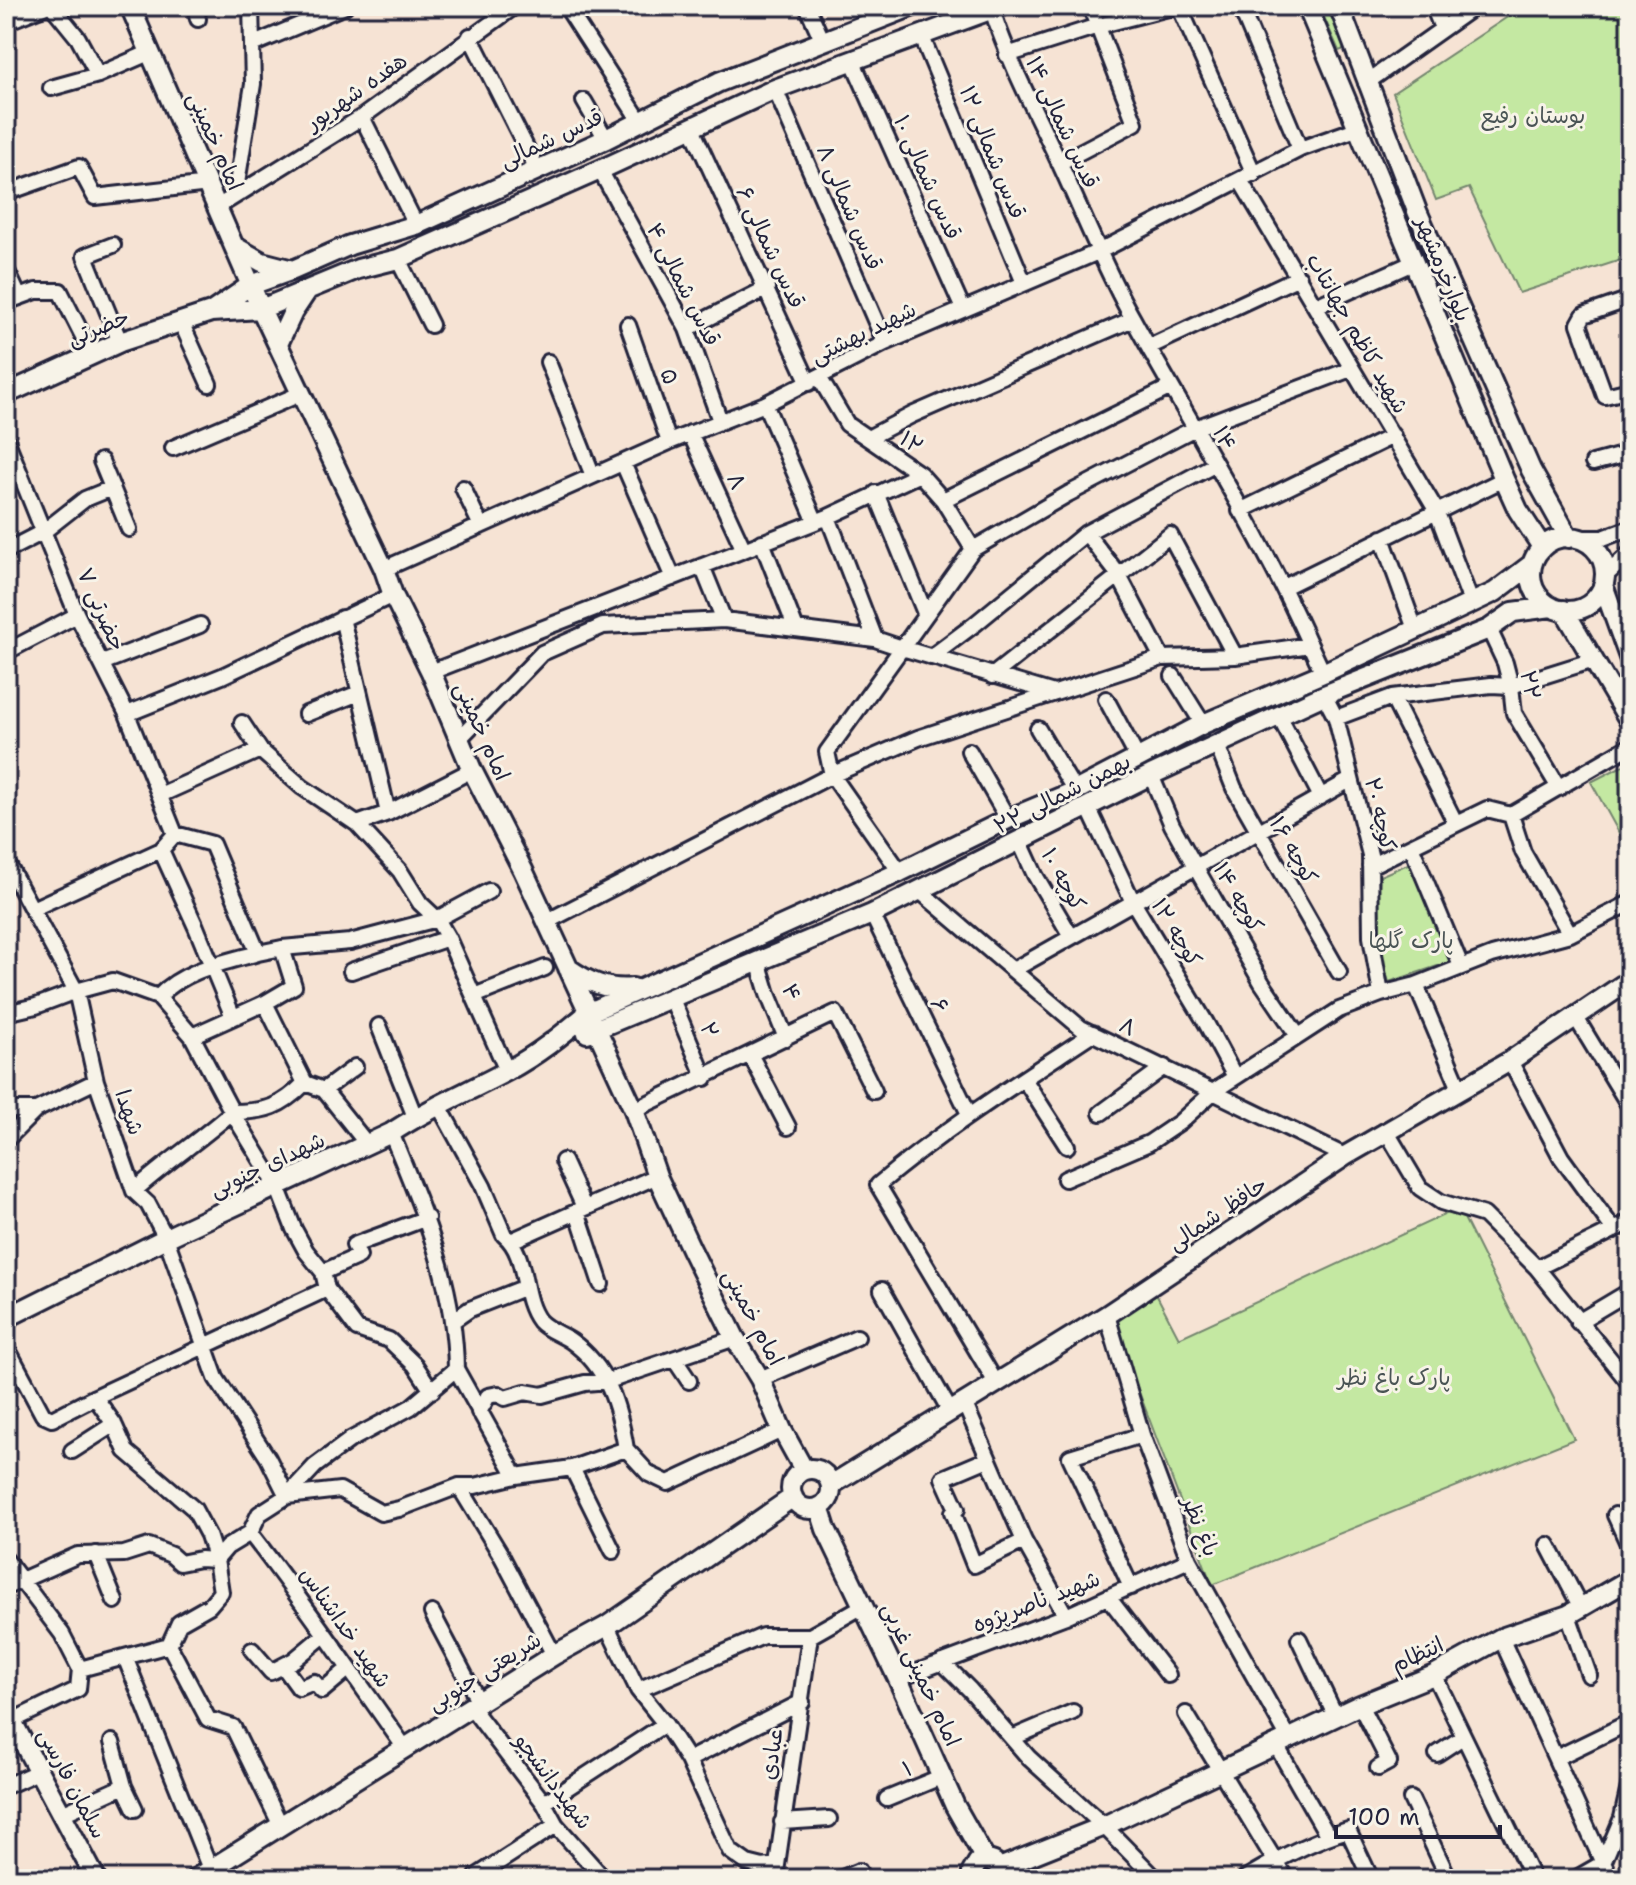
<svg xmlns="http://www.w3.org/2000/svg" width="1636" height="1885" font-family="'Shantell Sans','Playpen Sans Arabic',sans-serif">
  <style>
    .green { fill: #c4e8a2; stroke: #73856e; stroke-width: 2 }
    .lines { fill: none; stroke-linecap: round; stroke-linejoin: round }
    .minor-casing { stroke: #22223b; stroke-width: 20 }
    .major-casing { stroke: #22223b; stroke-width: 24 }
    .minor { stroke: #f7f3e8; stroke-width: 14 }
    .major { stroke: #f7f3e8; stroke-width: 18 }
    .labels { text-anchor: middle; stroke-width: 6; stroke-linejoin: round; paint-order: stroke }
    .street-label { font-size: 22px; fill: #22223b; stroke: #f7f3e8 }
    .park-label { font-size: 22px; fill: #4a5455; stroke: #f7f3e8 }
  </style>
  <rect width="100%" height="100%" fill="#f6e3d4"/>
  <filter id="ink" filterUnits="userSpaceOnUse"><feTurbulence type="fractalNoise" baseFrequency=".0125" numOctaves="2"/><feDisplacementMap in="SourceGraphic" scale="16" xChannelSelector="R" yChannelSelector="G"/><feConvolveMatrix kernelMatrix="1 2 1 2 8 2 1 2 1" color-interpolation-filters="sRGB"/></filter>
  <g filter="url(#ink)">
    <path class="green" d="M1319,6H1330L1347,48L1339,51Z
      M1524,6H1630V257L1519,293L1469,188L1436,200L1393,93Z
      M1630,762V853L1591,782Z
      M1417,860L1453,961L1389,982C1376,946 1376,914 1380,876Z
      M1448,1213L1464,1218L1574,1439L1212,1585L1111,1318L1155,1292L1179,1338Z"/>
    <g class="lines">
      <defs>
        <path id="minor" d="M52,6L78,38L98,75
          M195,6L198,19
          M566,6L640,121
          M807,6L823,42
          M1179,6L1254,174
          M1240,6L1300,149
          M1433,6L1442,28
          M992,10C1010,64 1034,109 1058,160C1083,213 1104,268 1133,319C1192,427 1261,534 1310,645
          M6,22L46,6
          M470,36L538,171
          M922,37L1024,283
          M254,44L345,6
          M1007,55L1098,26L1176,6
          M853,62L963,309
          M1366,83L1475,6
          M51,88L98,75L151,52
          M775,89L885,343
          M584,101L606,139
          M362,117L416,225
          M692,129L809,383
          M1059,163L1135,123L1090,6
          M600,170L687,329L720,421
          M1240,180L1436,510L1471,602
          M6,193L79,167L95,197L209,184
          M235,196L253,84L251,6
          M219,206L362,117L515,6
          M113,245L85,256L120,342
          M398,259L431,325
          M6,269L19,297
          M1630,299L1584,315L1579,324L1605,396L1630,390
          M6,302L36,291H60L92,354
          M1316,306L1415,262
          M181,322L209,384
          M628,325L669,442
          M687,329L767,288
          M1149,347L1299,277
          M548,362L593,476
          M819,377L847,424L920,474L943,500L973,549
          M765,404L815,520
          M690,433L743,548
          M868,438L912,415L1133,319
          M6,439L77,615L127,714L175,834L161,850L32,909
          M173,448L300,394
          M101,461L129,529
          M623,463L673,578
          M1593,463L1630,453
          M463,488L481,526
          M876,493L925,613
          M943,500L1171,387
          M1240,511L1393,436
          M828,517L875,639
          M1086,533L1118,574L1162,658
          M1382,538L1415,629
          M1576,538H1603L1630,528
          M762,542L796,629
          M6,551L43,532L85,499L112,488
          M702,566L724,620
          M384,569L669,442L765,404L885,343L1098,252L1300,149L1359,128
          M1604,577L1630,553
          M1284,587L1504,479
          M342,618L388,813
          M1489,629L1505,663L1511,686L1514,713L1559,788
          M6,652L77,615
          M931,657L975,624L1086,533L1214,465
          M102,663L200,625
          M431,672L828,517L920,474
          M992,676L1170,535L1235,656
          M1173,676L1203,724
          M1054,693L902,648L973,549L1068,494L1195,428L1351,369
          M1324,695L1336,718L1370,855L1371,937L1381,994
          M1392,697L1456,824
          M1106,699L1137,757
          M127,714L222,676L393,595
          M306,714L359,693
          M1279,716L1321,797
          M1336,718L1392,697L1491,685L1511,686L1594,660
          M242,723L260,750
          M1038,729L1075,791
          M459,739L542,653L603,626L724,620L875,639L902,648L827,752L832,775L900,872
          M1217,745L1234,788L1339,972
          M969,751L1008,819
          M1151,775L1172,825L1196,868L1262,983L1298,1036
          M160,795L260,750L302,787L357,824L400,871L420,903L437,919L448,938L507,1071
          M1088,807L1133,902L1206,1023L1235,1077
          M1511,815L1523,852L1570,934
          M357,824L388,813L472,770
          M175,834L212,844L258,953L282,948
          M1020,842L1035,875L1071,936
          M1411,846L1461,966
          M161,850L196,927L233,1017
          M6,861L76,991L96,1081L134,1191L148,1204L166,1238L216,1378L268,1458L287,1496L315,1466L350,1440L411,1407L456,1369C455,1285 423,1209 391,1133
          M1370,866L1487,809L1511,815L1630,746
          M921,892L1081,1028L1345,1156
          M872,914L969,1114
          M546,922L832,775L918,738L1162,658L1235,656L1310,645L1323,673
          M758,961L768,994L786,1038
          M1013,970L1350,780
          M351,971L448,938
          M1416,985L1460,1089
          M474,996L545,968
          M158,997C184,970 222,963 258,953
          M672,999L705,1078
          M265,1003L305,1083
          M6,1013L36,1006L76,991L113,981L158,997L192,1036L265,1003L294,986L282,948L350,942L437,919L489,891
          M1575,1016L1630,1107
          M379,1026L415,1117
          M192,1036L232,1112L277,1186L294,1229L306,1251L323,1272L327,1289L357,1329L389,1340L415,1365L432,1391
          M751,1056L788,1127
          M1510,1061L1561,1157L1614,1230
          M1024,1079L1067,1146
          M324,1090L355,1067
          M438,1104L483,1186L504,1235C529,1256 520,1296 539,1321C547,1330 561,1334 571,1341C608,1367 619,1406 626,1449
          M6,1110H36
          M634,1110L835,1013L874,1091
          M1101,1113L1164,1067
          M1388,1134L1420,1188L1441,1202L1484,1215L1537,1268L1630,1384
          M6,1140L36,1110L96,1081
          M563,1161L584,1207
          M1065,1179L1149,1143L1180,1122L1214,1091L1339,1010L1381,994L1416,985L1492,955L1570,934L1630,903
          M134,1191C165,1163 200,1140 232,1112C266,1112 281,1107 305,1083L324,1090L367,1144
          M577,1211L601,1284
          M511,1241L657,1176
          M1537,1268L1630,1222
          M323,1272L359,1256L354,1245L427,1218
          M882,1290L950,1411
          M1107,1315L1142,1435L1189,1560L1289,1739
          M454,1320L470,1309L526,1287
          M1578,1322L1630,1291
          M6,1346L43,1415L52,1419L95,1397L114,1424L126,1451L194,1509L208,1535L216,1560L200,1559L180,1563L171,1555L149,1546L124,1554L78,1555L6,1587
          M675,1360L689,1381
          M456,1369L516,1476
          M760,1379L857,1337
          M995,1381L878,1185C945,1128 1019,1082 1093,1033
          M95,1397L327,1289
          M964,1402L1024,1541L1066,1616
          M479,1412L488,1396L498,1394L505,1398L525,1392L542,1395L585,1383L608,1381L735,1338
          M72,1451L114,1424
          M988,1459L943,1478L957,1509L953,1512L974,1565L1024,1541
          M572,1468L613,1551
          M459,1486L501,1555L554,1655
          M1615,1515L1630,1548
          M250,1533C304,1602 354,1676 405,1748
          M1548,1545L1580,1606
          M96,1554L115,1601
          M6,1560L62,1634L80,1669
          M1131,1587L1070,1457L1142,1435
          M1108,1597L1168,1675
          M432,1613L479,1702
          M1568,1615L1589,1675
          M607,1626L638,1690L665,1724L688,1760L730,1851L747,1863L763,1867L777,1865
          M1501,1638L1603,1863L1575,1879
          M1299,1639L1336,1717
          M169,1645L208,1719L233,1727L281,1826
          M252,1650L271,1672L294,1660L324,1635
          M125,1657L210,1869
          M942,1662L970,1690L1029,1758L1104,1826L1156,1879
          M283,1666L299,1688L314,1682L322,1691L348,1669
          M1434,1675L1533,1879
          M898,1679L1066,1616L1189,1560
          M638,1690L763,1636H810L863,1606
          M1360,1705L1389,1762L1378,1768
          M471,1707L544,1803L556,1825L604,1879
          M1186,1714L1286,1879
          M12,1721L78,1689L80,1669L169,1645L179,1623L209,1606L221,1592L216,1560L227,1547L250,1533L259,1514L287,1496L340,1490L381,1513L399,1509L459,1486H475L516,1476L572,1468L626,1449L649,1474L668,1483L782,1430
          M1012,1738L1073,1712
          M1276,1745L1328,1836
          M1437,1754L1463,1737
          M1556,1758L1630,1722
          M688,1760L802,1702
          M6,1786L40,1771
          M124,1786L135,1809
          M887,1799L943,1776
          M1411,1799L1449,1879
          M544,1803L665,1724
          M62,1814L124,1786L112,1742
          M782,1822L829,1819
          M477,1876L556,1825
          M775,1879L810,1636
          M840,1879L859,1871
          M1244,1879C1277,1859 1311,1841 1348,1830L1371,1879
          M1611,1879L1603,1863L1622,1818L1630,1782"/>
        <path id="major" d="M130,6L261,309L384,569L393,595L431,672L472,770L523,870L634,1110L657,1176L691,1249L735,1338L760,1379L782,1430L804,1470
          M1307,6L1504,479L1518,510L1542,547
          M1339,6L1417,211L1531,470L1569,538
          M234,246L262,262L293,270
          M213,311L251,285L293,270L350,245L416,225L606,139L719,82L913,6
          M279,342L293,312L307,291
          M6,394L120,342L211,312L261,309L358,269L398,259L600,170L775,89L1001,6
          M1531 574a37 37 0 1 1 74 0a37 37 0 1 1-74 0Z
          M1603,585L1630,660
          M1564,610L1630,722
          M568,968C588,982 608,991 633,988
          M587,1033L872,914L1151,775L1324,695L1489,629L1513,612L1552,607
          M6,1318L166,1238L391,1133C428,1108 468,1092 507,1071C537,1055 562,1035 588,1013L900,872L1008,819L1075,791L1203,724L1323,673L1495,592L1532,564
          M791 1489a20 20 0 1 1 40 0a20 20 0 1 1-40 0Z
          M831,1485L1107,1315L1345,1156L1510,1061L1630,980
          M819,1507L826,1529L898,1679L955,1806L985,1859
          M6,1710L96,1879
          M999,1868L1104,1826L1360,1705L1434,1675L1501,1638L1568,1615L1630,1579
          M195,1879L554,1655L607,1626L793,1497
          M973,1879L972,1872L978,1862L985,1859L994,1862"/>
      </defs>
      <use href="#minor" class="minor-casing"/>
      <use href="#major" class="major-casing"/>
      <use href="#minor" class="minor"/>
      <use href="#major" class="major"/>
    </g>
  </g>
  <g class="labels">
    <g class="street-label">
      <text transform="translate(356 91) rotate(-35)" y="8">هفده شهریور</text>
      <text transform="translate(1063 122) rotate(65)" y="8">قدس شمالی ۱۴</text>
      <text transform="translate(551 138) rotate(-25)" y="8">قدس شمالی</text>
      <text transform="translate(216 141) rotate(66)" y="8">امام خمینی</text>
      <text transform="translate(993 152) rotate(68)" y="8">قدس شمالی ۱۲</text>
      <text transform="translate(928 177) rotate(66)" y="8">قدس شمالی ۱۰</text>
      <text transform="translate(850 207) rotate(67)" y="8">قدس شمالی ۸</text>
      <text transform="translate(771 247) rotate(65)" y="8">قدس شمالی ۶</text>
      <text transform="translate(1444 269) rotate(68)" y="8">بلوارخرمشهر</text>
      <text transform="translate(684 284) rotate(63)" y="8">قدس شمالی ۴</text>
      <text transform="translate(98 327) rotate(-22)" y="8">حضرتی</text>
      <text transform="translate(863 332) rotate(-26)" y="8">شهید بهشتی</text>
      <text transform="translate(1358 333) rotate(60)" y="8">شهید کاظم جهانتاب</text>
      <text transform="translate(670 376) rotate(71)" y="8">۵</text>
      <text transform="translate(1225 438) rotate(63)" y="8">۱۴</text>
      <text transform="translate(912 442) rotate(35)" y="8">۱۲</text>
      <text transform="translate(737 481) rotate(65)" y="8">۸</text>
      <text transform="translate(102 609) rotate(66)" y="8">حضرتی ۷</text>
      <text transform="translate(1531 685) rotate(79)" y="8">۲۲</text>
      <text transform="translate(483 731) rotate(66)" y="8">امام خمینی</text>
      <text transform="translate(1062 793) rotate(-27)" y="8">۲۲ بهمن شمالی</text>
      <text transform="translate(1381 814) rotate(77)" y="8">کوچه ۲۰</text>
      <text transform="translate(1294 850) rotate(60)" y="8">کوچه ۱۶</text>
      <text transform="translate(1064 879) rotate(61)" y="8">کوچه ۱۰</text>
      <text transform="translate(1239 897) rotate(60)" y="8">کوچه ۱۴</text>
      <text transform="translate(1177 932) rotate(59)" y="8">کوچه ۱۲</text>
      <text transform="translate(792 992) rotate(69)" y="8">۴</text>
      <text transform="translate(940 1005) rotate(65)" y="8">۶</text>
      <text transform="translate(1128 1026) rotate(26)" y="8">۸</text>
      <text transform="translate(710 1030) rotate(68)" y="8">۲</text>
      <text transform="translate(130 1112) rotate(71)" y="8">شهدا</text>
      <text transform="translate(267 1164) rotate(-25)" y="8">شهدای جنوبی</text>
      <text transform="translate(1217 1213) rotate(-34)" y="8">حافظ شمالی</text>
      <text transform="translate(754 1317) rotate(62)" y="8">امام خمینی</text>
      <text transform="translate(1201 1526) rotate(68)" y="8">باغ نظر</text>
      <text transform="translate(1036 1601) rotate(-21)" y="8">شهید ناصرپژوه</text>
      <text transform="translate(346 1627) rotate(55)" y="8">شهید خداشناس</text>
      <text transform="translate(1417 1654) rotate(-25)" y="8">انتظام</text>
      <text transform="translate(484 1671) rotate(-32)" y="8">شریعتی جنوبی</text>
      <text transform="translate(922 1674) rotate(65)" y="8">امام خمینی غربی</text>
      <text transform="translate(771 1754) rotate(-81)" y="8">عبادی</text>
      <text transform="translate(907 1768) rotate(-23)" y="8">۱</text>
      <text transform="translate(554 1781) rotate(53)" y="8">شهیددانشجو</text>
      <text transform="translate(73 1783) rotate(62)" y="8">سلمان فارسی</text>
    </g>
    <g class="park-label">
      <text x="1533" y="123">بوستان رفیع</text>
      <text x="1411" y="948">پارک گلها</text>
      <text x="1394" y="1385">پارک باغ نظر</text>
    </g>
  </g>
  <rect width="1636" height="1885" fill="none" stroke="#f7f3e8" stroke-width="32"/>
  <rect x="16" y="16" width="1604" height="1853" fill="none" stroke="#22223b" stroke-width="3" filter="url(#ink)"/>
  <path d="M1336 1825v12h164v-12" fill="none" stroke="#22223b" stroke-width="4"/>
  <text x="1348" y="1825" font-size="24" fill="#22223b" stroke="#f7f3e8" stroke-width="6" paint-order="stroke">100 m</text>
</svg>
